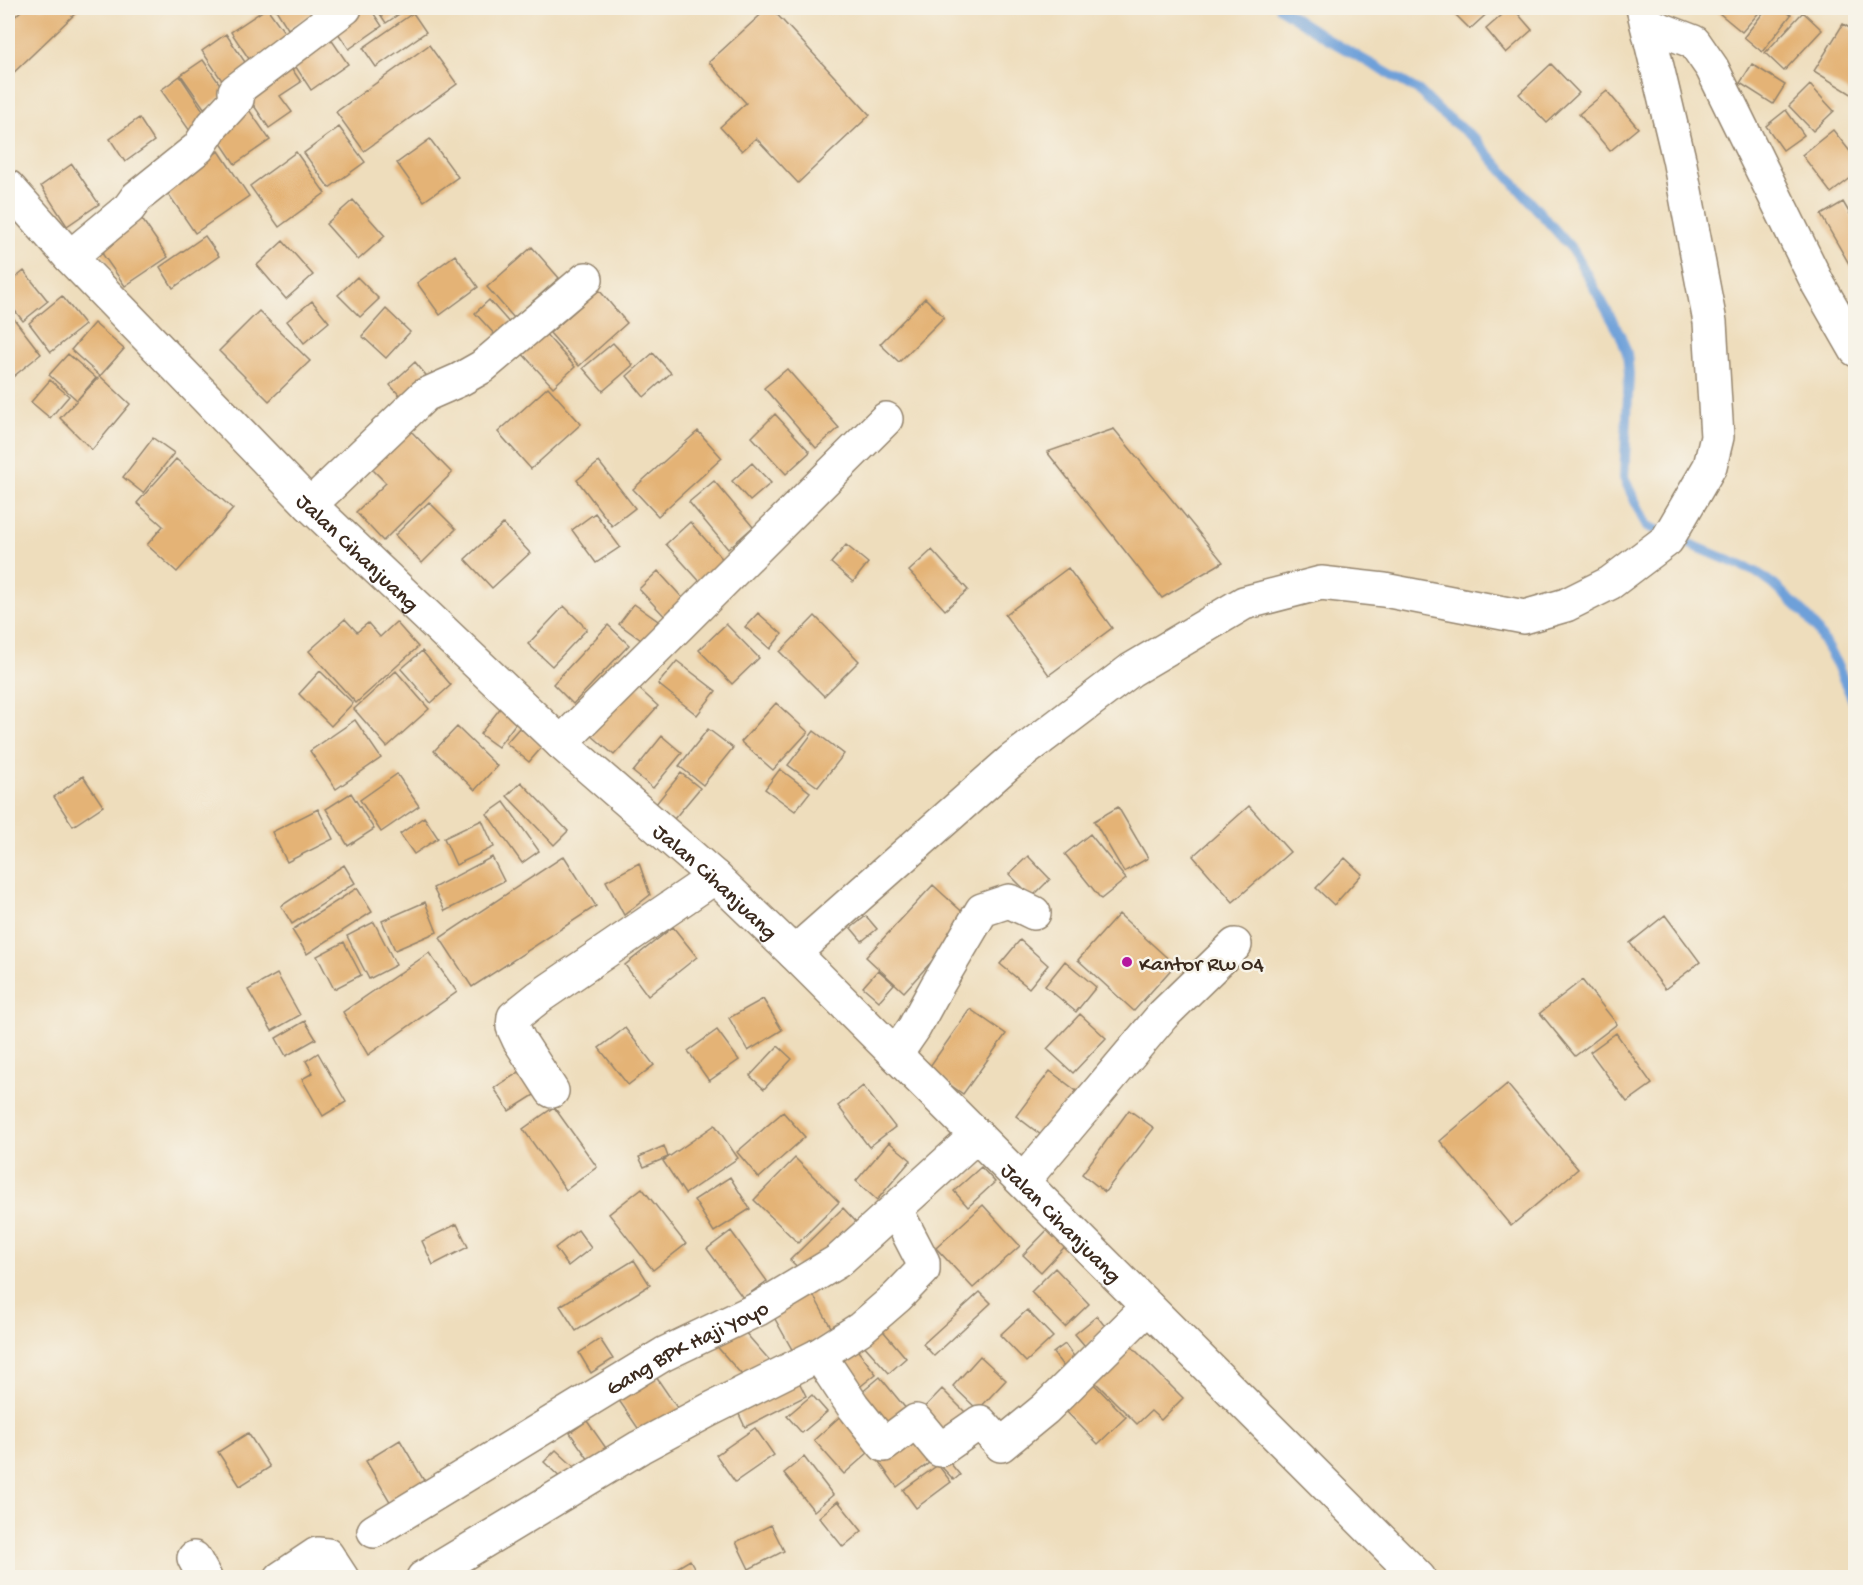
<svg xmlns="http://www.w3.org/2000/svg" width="1863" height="1585" font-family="'Gochi Hand',sans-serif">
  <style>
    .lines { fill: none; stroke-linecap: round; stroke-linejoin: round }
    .stream { stroke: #6ea0d9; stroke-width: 10 }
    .building { fill: #e4b376 }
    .minor-casing { stroke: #94846d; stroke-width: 36 }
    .major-casing { stroke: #94846d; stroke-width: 36 }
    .minor { stroke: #fff; stroke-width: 33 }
    .major { stroke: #fff; stroke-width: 33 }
    .poi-dot { fill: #b5179e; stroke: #f7f3e8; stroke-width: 2 }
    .labels { text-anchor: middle; stroke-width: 5; stroke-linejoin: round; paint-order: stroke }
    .street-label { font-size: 22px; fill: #3b2a1e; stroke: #f7f3e8 }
    .poi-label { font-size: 22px; fill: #3b2a1e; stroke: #f7f3e8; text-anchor: start }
  </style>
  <rect width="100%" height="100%" fill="#f7f3e8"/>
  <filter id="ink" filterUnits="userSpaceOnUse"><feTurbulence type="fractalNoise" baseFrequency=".0167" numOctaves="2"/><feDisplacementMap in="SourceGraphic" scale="12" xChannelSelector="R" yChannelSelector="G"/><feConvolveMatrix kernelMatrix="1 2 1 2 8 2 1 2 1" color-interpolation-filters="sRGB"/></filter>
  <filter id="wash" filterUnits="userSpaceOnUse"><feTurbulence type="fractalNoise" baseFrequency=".008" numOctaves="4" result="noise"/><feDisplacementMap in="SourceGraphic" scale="24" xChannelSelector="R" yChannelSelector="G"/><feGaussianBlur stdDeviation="1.35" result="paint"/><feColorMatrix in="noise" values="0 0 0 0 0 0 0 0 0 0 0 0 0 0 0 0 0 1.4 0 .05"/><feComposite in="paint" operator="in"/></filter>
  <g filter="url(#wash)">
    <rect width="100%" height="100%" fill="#eeddbc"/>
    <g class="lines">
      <path class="stream" d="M1280,8L1329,40L1419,91L1439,111L1474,138L1573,250L1620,334L1627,353L1629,374L1624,478L1647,526L1756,572L1774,585L1803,612L1816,628L1836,663L1856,707"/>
    </g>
    <g id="blocks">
      <path class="building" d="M24,8H81L8,78V23Z
        M267,8L290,40L253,65L231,32Z
        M275,8H310L313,13L288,29Z
        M353,8H370L382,26L349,49L331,23Z
        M376,8H408L386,23Z
        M768,8H771L870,115L798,183L756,138L742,151L720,127L746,103L709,62Z
        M1454,8H1493L1470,29L1451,10Z
        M1510,8H1513L1532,30L1506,53L1486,29Z
        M1713,8H1763L1742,32Z
        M1767,8H1781L1791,15L1762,52L1744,37Z
        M1803,12L1822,30L1784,71L1765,53Z
        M413,13L426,32L376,67L363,48Z
        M1843,24L1856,32V91L1853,95L1814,71Z
        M324,29L348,64L311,90L288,55Z
        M226,34L249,68L225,85L202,51Z
        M429,45L457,84L364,151L336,112Z
        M285,59L301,82L280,96L292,112L269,128L242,88Z
        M203,60L226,93L204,108L181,75Z
        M1551,64L1579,93L1547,123L1519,94Z
        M1752,64L1785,85L1773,104L1740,83Z
        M180,76L210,121L192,134L161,90Z
        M1810,85L1834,111L1813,131L1789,106Z
        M1607,91L1638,128L1610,151L1579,114Z
        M247,107L270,140L235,164L212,130Z
        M1786,110L1804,135L1783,150L1766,126Z
        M139,118L154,141L125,162L110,139Z
        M339,127L365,162L329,188L304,153Z
        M1833,130L1856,159V174L1831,193L1802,155Z
        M430,139L458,177L424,201L397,163Z
        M219,151L249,196L195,233L165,189Z
        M296,152L325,193L279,227L250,186Z
        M72,164L99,204L67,226L41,186Z
        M353,200L385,236L358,260L326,224Z
        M1843,202L1856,224V267L1852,269L1821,215Z
        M137,212L168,257L125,286L94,242Z
        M205,236L219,256L173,288L160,267Z
        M283,241L313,275L286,299L257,265Z
        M532,247L559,278L514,318L487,287Z
        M455,255L478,287L440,315L417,283Z
        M24,271L48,301L23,321L8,302V284Z
        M357,277L379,299L360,317L338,295Z
        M599,290L627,323L579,366L550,333Z
        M62,296L85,325L51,352L29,323Z
        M925,298L944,317L899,362L880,344Z
        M489,300L512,326L498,338L475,313Z
        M312,301L329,322L304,343L287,321Z
        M386,309L410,332L386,358L362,336Z
        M259,311L310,361L269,401L219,351Z
        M11,315L41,354L8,381V318Z
        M94,323L124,349L100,376L71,350Z
        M542,330L575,367L553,387L519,350Z
        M613,343L633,365L603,391L583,368Z
        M653,353L671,373L644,397L627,376Z
        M68,354L96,378L77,400L49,375Z
        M415,362L430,380L406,402L390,385Z
        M787,369L839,428L816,448L764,388Z
        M100,376L130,404L92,450L60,418Z
        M50,380L69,396L50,418L31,402Z
        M548,387L581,424L531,469L498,432Z
        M775,414L810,452L786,474L752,437Z
        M408,428L452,473L383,541L356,512L386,483L369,466Z
        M1114,429L1223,562L1162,598L1047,452Z
        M698,431L722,458L658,516L633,489Z
        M153,438L174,453L143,493L123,477Z
        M176,459L233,509L177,572L147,545L163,526L137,503Z
        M599,462L635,508L612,526L577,480Z
        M752,463L771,483L750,501L732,481Z
        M714,481L753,527L728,549L689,502Z
        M429,502L456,529L422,563L395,535Z
        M595,513L620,547L596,563L572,530Z
        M690,522L726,563L703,585L666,544Z
        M503,524L530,553L492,588L465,559Z
        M846,545L868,563L853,582L831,563Z
        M932,550L968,590L945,610L909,571Z
        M1068,568L1112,628L1049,675L1005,615Z
        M658,571L688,604L670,622L639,589Z
        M634,604L658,621L644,642L619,624Z
        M564,606L587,629L552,666L528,644Z
        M758,613L782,634L770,649L745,627Z
        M815,616L859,661L824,696L780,652Z
        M345,619L357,632L368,623L380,637L396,622L418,647L356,703L309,651Z
        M726,624L759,658L732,684L699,650Z
        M608,625L629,645L573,704L553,684Z
        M422,651L451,685L431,703L401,669Z
        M677,661L716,691L697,715L658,684Z
        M320,671L353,703L331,726L299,694Z
        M396,671L429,709L387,747L354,709Z
        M634,684L658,706L614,755L590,734Z
        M776,703L808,732L773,770L741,742Z
        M502,706L519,719L498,747L480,734Z
        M355,720L381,758L336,789L310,751Z
        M457,727L497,766L475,790L434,751Z
        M520,727L543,746L529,762L506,743Z
        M708,729L733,748L703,785L679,766Z
        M814,731L844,754L818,787L788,765Z
        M662,736L682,753L653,788L633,772Z
        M780,769L810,792L795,811L765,789Z
        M681,773L700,788L674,819L655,805Z
        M397,774L419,806L381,832L360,800Z
        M83,776L103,806L73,826L54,797Z
        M521,782L568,831L554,845L507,796Z
        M351,793L374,829L348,846L326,809Z
        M504,802L539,851L522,863L487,814Z
        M1249,806L1290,852L1233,902L1193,856Z
        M1118,807L1148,858L1124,872L1094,821Z
        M318,809L333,839L287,862L272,832Z
        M424,817L438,838L414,854L400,834Z
        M482,820L494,847L456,865L444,838Z
        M1090,834L1126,879L1101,899L1065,854Z
        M564,856L596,906L472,987L440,938Z
        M1028,856L1050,879L1032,897L1009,874Z
        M492,857L504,881L445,911L433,888Z
        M1345,858L1362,874L1334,905L1316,888Z
        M639,863L650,895L624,915L606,881Z
        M344,865L355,883L292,924L281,906Z
        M933,885L970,919L904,992L866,957Z
        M357,888L372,912L307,954L292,930Z
        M425,902L437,932L395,950L382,921Z
        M1119,914L1175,965L1134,1011L1078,960Z
        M1665,915L1700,962L1665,989L1630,943Z
        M866,916L877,929L862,941L851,928Z
        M374,922L396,965L369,979L347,936Z
        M673,927L697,957L648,996L625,965Z
        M1020,940L1048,965L1029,988L1000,964Z
        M344,942L361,975L334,989L317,956Z
        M429,953L457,992L368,1055L343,1012Z
        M1065,961L1096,987L1076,1012L1045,986Z
        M878,970L894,984L879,1001L863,987Z
        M277,974L300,1015L272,1031L248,990Z
        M1582,980L1617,1024L1575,1056L1540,1013Z
        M763,999L782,1030L748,1051L729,1018Z
        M970,1009L1006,1034L963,1094L928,1069Z
        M1080,1014L1106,1038L1073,1073L1047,1049Z
        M305,1021L316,1039L286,1056L276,1038Z
        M625,1028L654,1065L628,1085L599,1048Z
        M717,1030L739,1060L709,1081L688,1051Z
        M1616,1033L1652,1084L1627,1102L1590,1052Z
        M778,1046L792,1059L764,1089L750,1076Z
        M318,1053L346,1102L323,1116L302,1079L313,1073L306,1061Z
        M527,1067L542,1090L509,1111L494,1088Z
        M1050,1071L1079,1093L1045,1138L1016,1116Z
        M1507,1084L1578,1169L1511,1226L1440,1141Z
        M863,1086L895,1127L869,1147L838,1106Z
        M554,1107L597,1167L566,1190L523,1129Z
        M1129,1110L1154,1128L1105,1192L1082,1174Z
        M783,1112L805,1137L759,1178L737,1152Z
        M715,1125L738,1158L685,1194L663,1161Z
        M889,1142L911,1160L877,1200L856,1181Z
        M664,1146L668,1157L644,1167L639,1157Z
        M795,1158L839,1202L798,1243L754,1200Z
        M981,1167L995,1182L968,1207L954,1191Z
        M730,1177L750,1209L714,1232L694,1200Z
        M642,1188L686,1244L653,1270L609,1214Z
        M983,1205L1020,1246L973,1288L936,1248Z
        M843,1208L858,1224L806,1275L790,1260Z
        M1056,1221L1073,1238L1041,1272L1023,1255Z
        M457,1224L468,1247L433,1265L422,1241Z
        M578,1230L591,1248L568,1266L555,1248Z
        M731,1231L767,1281L743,1298L707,1249Z
        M634,1260L650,1285L576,1331L560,1306Z
        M1055,1268L1089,1304L1065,1327L1031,1292Z
        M810,1289L833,1331L794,1353L770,1310Z
        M980,1292L991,1303L934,1356L923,1344Z
        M1027,1310L1053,1337L1026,1362L1000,1335Z
        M1097,1316L1107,1329L1085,1346L1075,1334Z
        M736,1322L772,1363L749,1383L713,1342Z
        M879,1326L906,1358L889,1373L861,1342Z
        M600,1339L613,1359L591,1373L579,1353Z
        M1126,1341L1183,1398L1161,1420L1151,1411L1137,1424L1090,1377Z
        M1065,1344L1078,1362L1067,1371L1053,1353Z
        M854,1346L876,1374L852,1393L830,1365Z
        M980,1356L1006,1380L978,1410L953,1386Z
        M652,1371L680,1412L644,1437L616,1396Z
        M880,1377L907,1410L881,1432L854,1399Z
        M1089,1379L1126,1417L1098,1444L1061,1406Z
        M799,1382L806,1396L745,1427L738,1412Z
        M942,1389L968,1415L942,1440L916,1416Z
        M812,1395L827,1412L802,1433L787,1416Z
        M847,1410L877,1445L844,1474L814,1440Z
        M587,1421L615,1461L598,1473L570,1433Z
        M755,1428L774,1455L735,1482L716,1455Z
        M919,1432L937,1457L897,1487L879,1462Z
        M248,1433L270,1467L240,1486L218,1452Z
        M400,1440L426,1484L392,1505L366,1461Z
        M556,1450L583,1475L571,1488L544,1462Z
        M804,1457L833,1495L814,1511L784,1473Z
        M945,1457L960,1475L954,1480L938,1463Z
        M938,1465L951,1482L916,1508L903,1490Z
        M838,1501L862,1531L843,1547L819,1517Z
        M771,1525L784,1551L749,1569L736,1542Z
        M690,1560L700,1578H660Z"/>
    </g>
  </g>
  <g filter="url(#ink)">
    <use href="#blocks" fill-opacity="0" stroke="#94846d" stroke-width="1.5"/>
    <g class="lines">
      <defs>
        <g id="minor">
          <path d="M1647,24L1694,42L1712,68L1818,284L1856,350"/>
          <path d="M70,257L129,208L137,197L198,148L213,125L237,99L235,91L345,8"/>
          <path d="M310,505L425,395L459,380L482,367L586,279"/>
          <path d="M561,743L886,419"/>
          <path d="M794,953L1011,761L1131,670L1244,603L1321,583L1384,590L1524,617L1566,605L1610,583L1667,540L1710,466L1717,437L1710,322L1679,159L1643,8"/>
          <path d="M896,1054L914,1028L937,986L982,910L1009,901L1034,913"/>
          <path d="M552,1091L519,1040L513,1027L514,1017L539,997L715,877"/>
          <path d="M1023,1181L1163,1015L1235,945"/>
          <path d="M819,1355L853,1406L884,1445L916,1421L940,1450L980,1422L1001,1445L1045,1409L1148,1307"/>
          <path id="s1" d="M374,1531L664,1354L758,1309L838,1261L977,1135"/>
          <path d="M194,1558L205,1578"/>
          <path d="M281,1578L317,1554L327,1555L342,1578"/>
          <path d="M423,1578L640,1447L709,1410L819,1355L860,1329L897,1297L923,1270V1262L896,1210"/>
        </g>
        <g id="major">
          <path id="s2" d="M8,187L70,257L310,505L561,743L715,877L794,953L1419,1578"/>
        </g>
      </defs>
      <use href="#minor" class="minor-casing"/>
      <use href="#major" class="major-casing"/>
      <use href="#minor" class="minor"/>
      <use href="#major" class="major"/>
    </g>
  </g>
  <circle class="poi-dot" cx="1127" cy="962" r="6"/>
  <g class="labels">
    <g class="street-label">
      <text dy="8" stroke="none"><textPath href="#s2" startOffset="506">Jalan Cihanjuang</textPath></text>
      <text dy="8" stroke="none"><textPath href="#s2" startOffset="992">Jalan Cihanjuang</textPath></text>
      <text dy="8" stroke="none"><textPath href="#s2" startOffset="1478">Jalan Cihanjuang</textPath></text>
      <text dy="8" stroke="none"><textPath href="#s1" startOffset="363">Gang BPK Haji Yoyo</textPath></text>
    </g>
    <g class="poi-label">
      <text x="1139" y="970">Kantor Rw 04</text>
    </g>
  </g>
  <rect width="1863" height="1585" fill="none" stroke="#f7f3e8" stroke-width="30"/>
</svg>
